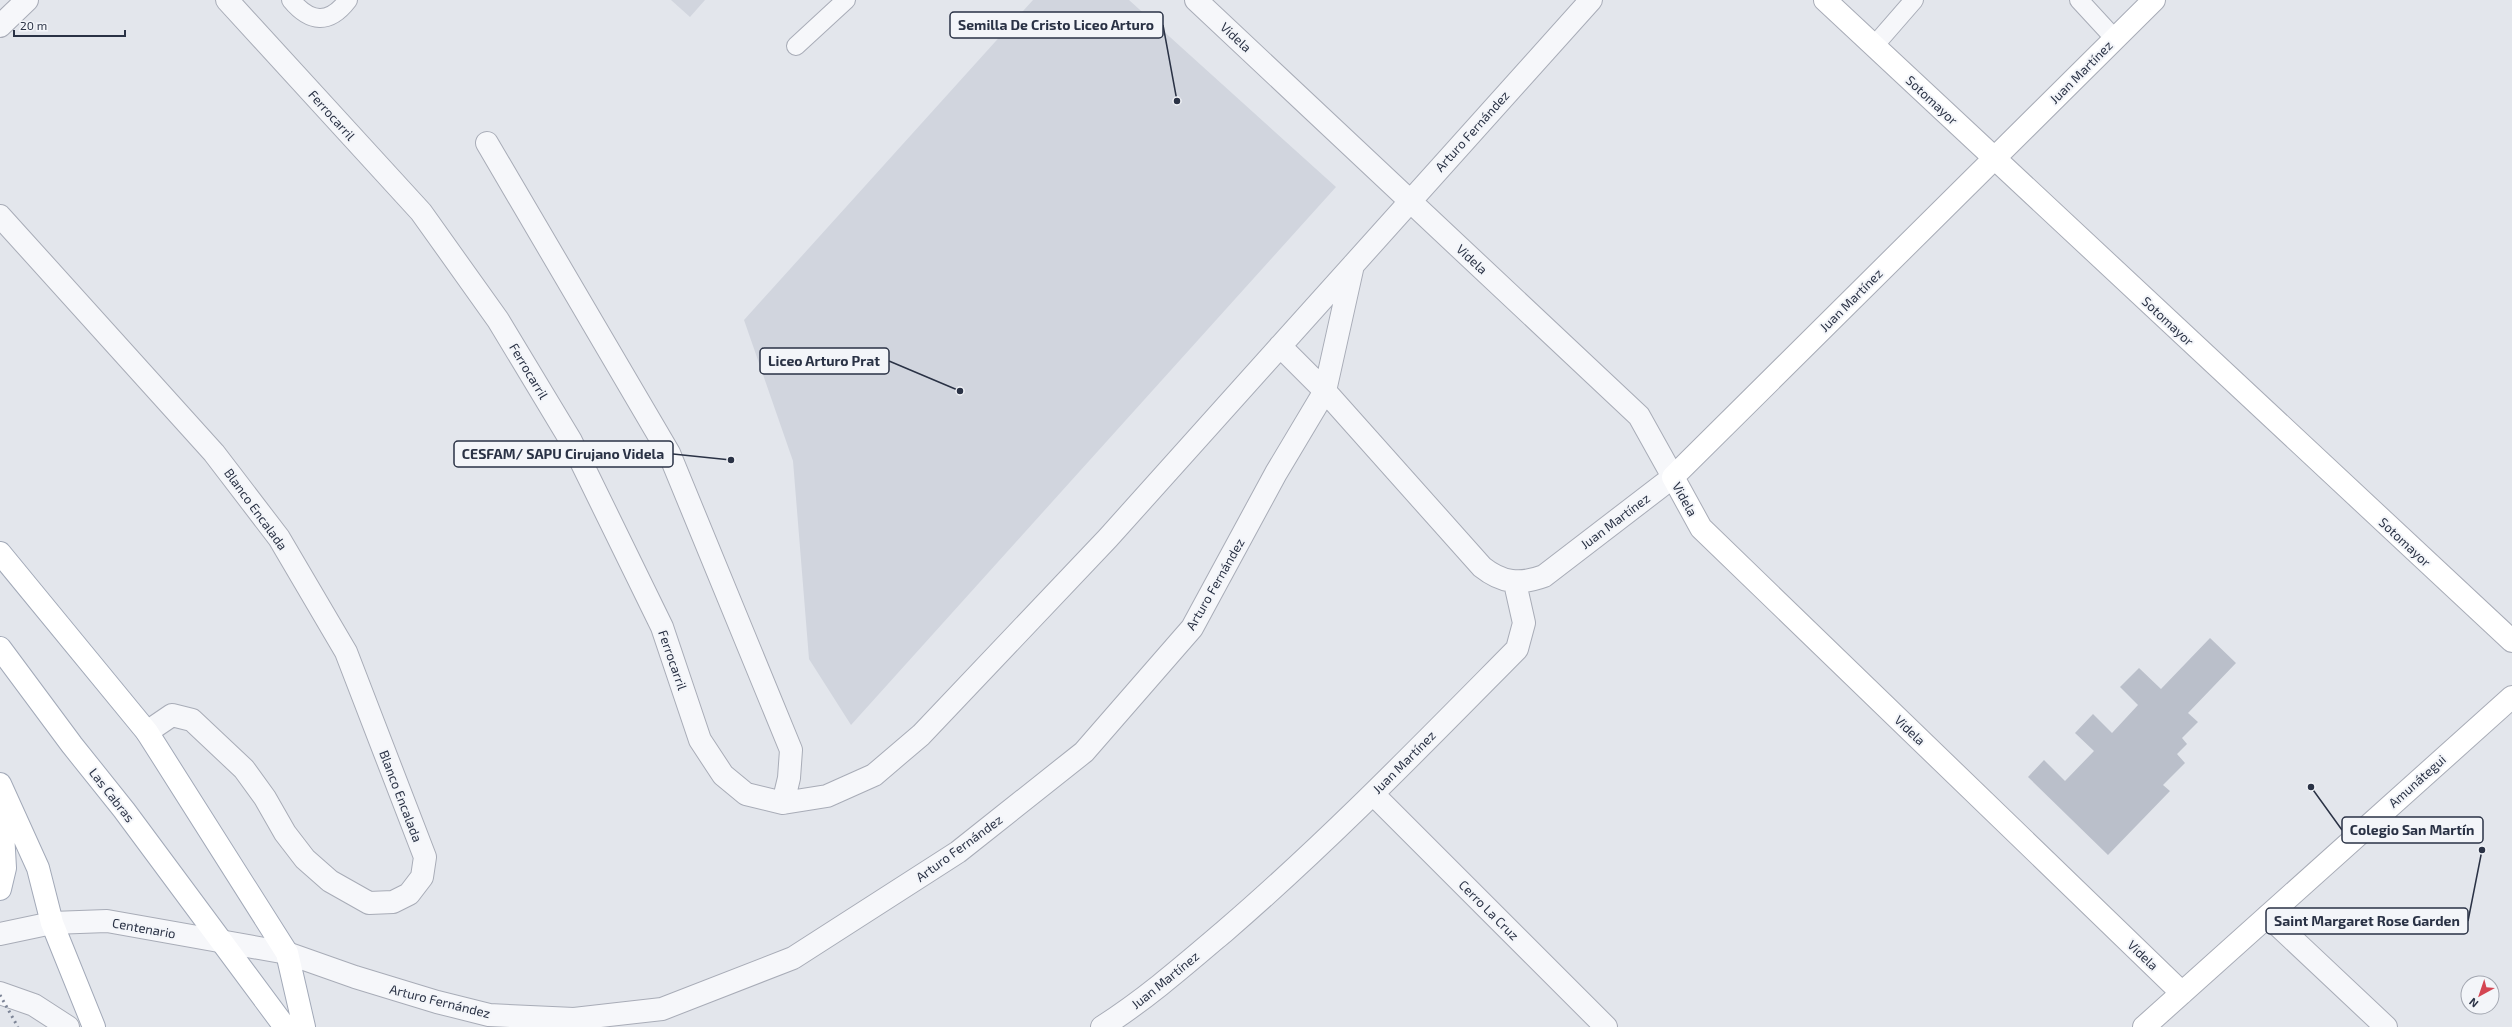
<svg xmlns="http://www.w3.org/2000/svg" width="2512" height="1027" font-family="'Exo 2',sans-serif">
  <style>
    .built { fill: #d1d5de }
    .building { fill: #babfca }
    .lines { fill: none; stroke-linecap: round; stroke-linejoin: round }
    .lane-casing { stroke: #a8acb7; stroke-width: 20 }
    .street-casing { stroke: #a8acb7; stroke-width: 24 }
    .secondary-casing { stroke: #a8acb7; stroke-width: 24 }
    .primary-casing { stroke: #a2a9b8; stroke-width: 24 }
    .lane { stroke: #f6f7fa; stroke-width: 18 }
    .street { stroke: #f6f7fa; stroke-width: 22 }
    .secondary { stroke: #fff; stroke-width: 22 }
    .primary { stroke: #fff; stroke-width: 22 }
    .rail { stroke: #7c8496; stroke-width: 3; stroke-dasharray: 2 4; stroke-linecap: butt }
    .labels { text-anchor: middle; stroke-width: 4; stroke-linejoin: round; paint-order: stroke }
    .street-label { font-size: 13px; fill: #2a3245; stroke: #f3f5f9 }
    .leader { fill: none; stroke: #2a3245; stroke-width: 1.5 }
    .callout-dot { fill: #2a3245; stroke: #f3f5f9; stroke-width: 1.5 }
    .callout { fill: #f3f5f9; stroke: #2a3245; stroke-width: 1.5 }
    .callout-label { font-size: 14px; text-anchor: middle; font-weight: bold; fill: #2a3245 }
  </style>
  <rect width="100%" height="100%" fill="#e3e6ec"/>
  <path class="built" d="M671,0H705L690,17Z
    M1033,0H1129L1336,187L851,725L809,659L793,461L744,320Z"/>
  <path class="building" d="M2210,638L2236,663L2188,713L2198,722L2182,738L2187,744L2177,754L2185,763L2163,785L2170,791L2108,855L2028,777L2044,760L2065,781L2094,751L2075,733L2093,714L2112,733L2138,705L2120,687L2139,668L2161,689Z"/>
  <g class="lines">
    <defs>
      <path id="lane" d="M291,0C310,23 329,25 348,0
        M2079,0L2115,39
        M796,46L846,0
        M1874,46L1914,0"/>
      <path id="street" d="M227,0L421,212L498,320L571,441L662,627L700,740L723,775L746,794L783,803L827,796L874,775L921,735L1108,538L1591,0
        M1196,0L1639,416L1673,477L1544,576C1520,585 1502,583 1482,567L1325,391L1280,346
        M0,26L27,0
        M487,143L669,453L791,750L789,778L783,803
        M0,216L214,453L279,538L346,652L425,857L422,877L409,894L393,902L369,903L330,881L305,859L285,833L265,798L244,769L192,720L172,715L147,732
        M1373,794L1606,1027
        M2268,916L2386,1027
        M0,934L52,923L107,921L287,953L355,977L437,1002L489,1015L574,1019L662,1009L793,958L958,852L1084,752L1192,628L1276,473L1325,391L1353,265
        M0,993L34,1005L68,1027
        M1102,1027C1146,999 1186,964 1226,930C1328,842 1422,745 1517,649L1524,623L1515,583"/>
      <path id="secondary" d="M1825,0L2512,641
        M2154,0L1673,477L1701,528L2182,993
        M2144,1027L2512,697"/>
      <path id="primary" d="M0,553L147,732L287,953L304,1027
        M0,648L72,745L124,810L285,1027
        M0,784L38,868L52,923L94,1027
        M0,889L5,868L1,796"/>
    </defs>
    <use href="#lane" class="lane-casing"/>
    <use href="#street" class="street-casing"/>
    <use href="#secondary" class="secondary-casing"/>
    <use href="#primary" class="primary-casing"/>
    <use href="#lane" class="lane"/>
    <use href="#street" class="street"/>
    <use href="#secondary" class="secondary"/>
    <use href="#primary" class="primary"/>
    <path class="rail" d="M0,995L18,1027"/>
  </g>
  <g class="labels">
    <g class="street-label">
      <text transform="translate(1236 37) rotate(43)" y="5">Videla</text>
      <text transform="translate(2081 72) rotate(-45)" y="5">Juan Martínez</text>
      <text transform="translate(1932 100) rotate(43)" y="5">Sotomayor</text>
      <text transform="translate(332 115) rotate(48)" y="5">Ferrocarril</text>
      <text transform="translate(1472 131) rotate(-48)" y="5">Arturo Fernández</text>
      <text transform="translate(1472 259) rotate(43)" y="5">Videla</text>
      <text transform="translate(1851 300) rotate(-45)" y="5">Juan Martínez</text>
      <text transform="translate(2168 321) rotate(43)" y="5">Sotomayor</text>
      <text transform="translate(529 371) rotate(59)" y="5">Ferrocarril</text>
      <text transform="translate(1685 499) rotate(61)" y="5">Videla</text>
      <text transform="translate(256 509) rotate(54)" y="5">Blanco Encalada</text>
      <text transform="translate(1615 521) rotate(-37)" y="5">Juan Martínez</text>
      <text transform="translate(2405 542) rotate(43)" y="5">Sotomayor</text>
      <text transform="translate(1215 584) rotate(-60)" y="5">Arturo Fernández</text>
      <text transform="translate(673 660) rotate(71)" y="5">Ferrocarril</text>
      <text transform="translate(1910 730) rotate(44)" y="5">Videla</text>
      <text transform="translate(1404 762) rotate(-45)" y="5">Juan Martínez</text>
      <text transform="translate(2417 781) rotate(-42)" y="5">Amunátegui</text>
      <text transform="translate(112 795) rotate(52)" y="5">Las Cabras</text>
      <text transform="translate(401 796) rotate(69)" y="5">Blanco Encalada</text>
      <text transform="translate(959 848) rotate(-36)" y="5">Arturo Fernández</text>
      <text transform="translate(1489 910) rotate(45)" y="5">Cerro La Cruz</text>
      <text transform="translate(144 928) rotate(10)" y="5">Centenario</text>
      <text transform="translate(2143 955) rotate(44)" y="5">Videla</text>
      <text transform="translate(1165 980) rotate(-39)" y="5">Juan Martínez</text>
      <text transform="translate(440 1001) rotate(14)" y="5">Arturo Fernández</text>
    </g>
  </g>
  <path class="leader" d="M1177 101L1163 25M960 391L889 361M731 460L673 454M2311 787L2342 830M2482 850L2468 921"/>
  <g class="callout-dot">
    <circle cx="1177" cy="101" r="4"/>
    <circle cx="960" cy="391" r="4"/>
    <circle cx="731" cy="460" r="4"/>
    <circle cx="2311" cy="787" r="4"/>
    <circle cx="2482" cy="850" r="4"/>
  </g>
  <g class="callout">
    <rect x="950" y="12" width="213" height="26" rx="4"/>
    <rect x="760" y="348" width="129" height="26" rx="4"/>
    <rect x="454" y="441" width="219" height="26" rx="4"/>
    <rect x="2342" y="817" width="141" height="26" rx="4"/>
    <rect x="2266" y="908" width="202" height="26" rx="4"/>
  </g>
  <g class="callout-label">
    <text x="1056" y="30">Semilla De Cristo Liceo Arturo</text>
    <text x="824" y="366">Liceo Arturo Prat</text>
    <text x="563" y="459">CESFAM/ SAPU Cirujano Videla</text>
    <text x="2412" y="835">Colegio San Martín</text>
    <text x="2367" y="926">Saint Margaret Rose Garden</text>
  </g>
  <g transform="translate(2480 995) rotate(220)"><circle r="19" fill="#f3f5f9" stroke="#a3a7b1"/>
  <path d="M0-3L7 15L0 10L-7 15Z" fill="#d44552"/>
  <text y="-6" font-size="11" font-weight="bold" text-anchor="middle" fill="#2a3245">N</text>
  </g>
  <path d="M14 30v6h111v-6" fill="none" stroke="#2a3245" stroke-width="2"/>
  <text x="20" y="30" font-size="12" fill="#2a3245" stroke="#f3f5f9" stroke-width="3" paint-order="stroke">20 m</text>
</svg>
